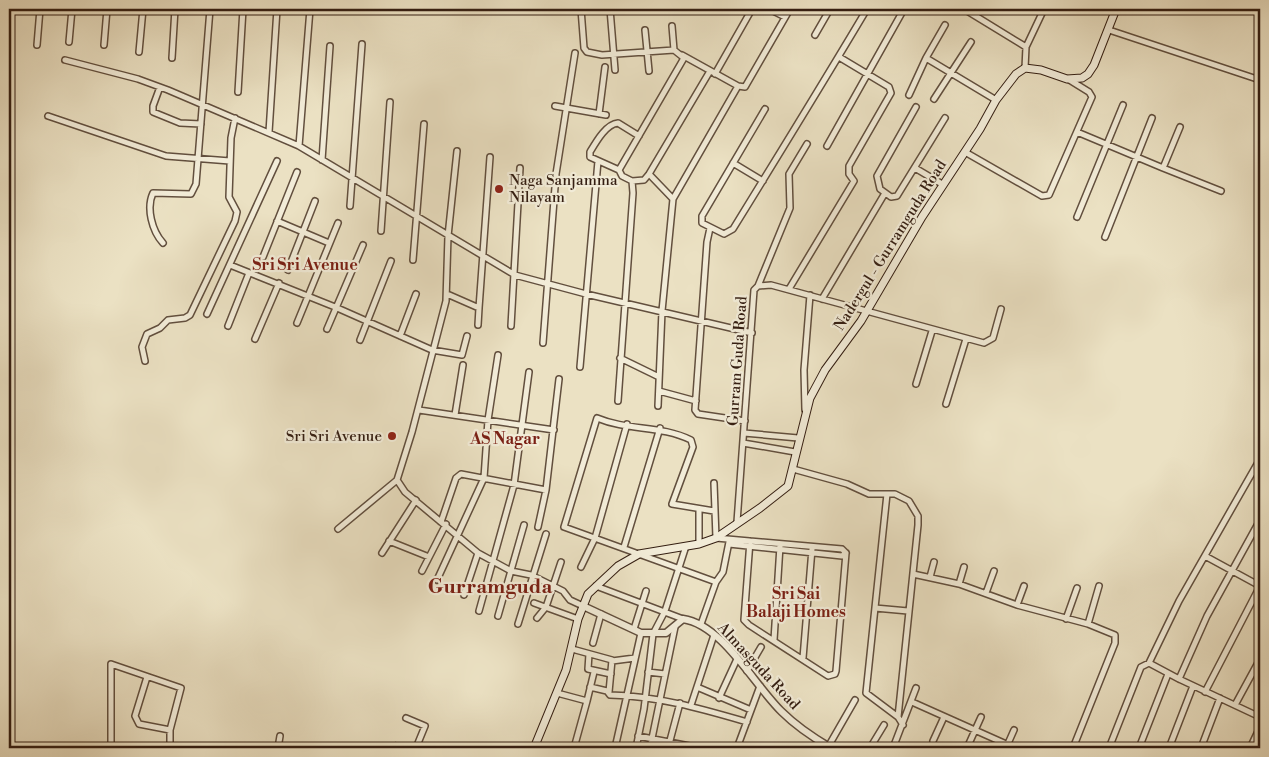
<svg xmlns="http://www.w3.org/2000/svg" width="1269" height="757" font-family="'Libre Bodoni',serif">
  <style>
    .lines { fill: none; stroke-linecap: round; stroke-linejoin: round }
    .minor-casing { stroke: #624f3e; stroke-width: 8 }
    .tertiary-casing { stroke: #624f3e; stroke-width: 9 }
    .secondary-casing { stroke: #341e12; stroke-width: 9 }
    .minor { stroke: #f2ecd8; stroke-width: 5 }
    .tertiary { stroke: #f2ecd8; stroke-width: 6 }
    .secondary { stroke: #f2ecd8; stroke-width: 7 }
    .poi-dot { fill: #8f2418; stroke: #f2ecd8; stroke-width: 2 }
    .labels { text-anchor: middle; stroke-width: 4.5; stroke-linejoin: round; paint-order: stroke }
    .poi-label { font-size: 15px; fill: #341e12; stroke: #f2ecd8; text-anchor: start }
    .street-label { font-size: 15px; fill: #341e12; stroke: #f2ecd8 }
    .neighbourhood-label { font-size: 16px; font-weight: bold; fill: #7a1f14; stroke: #f2ecd8 }
    .district-label { font-size: 20px; font-weight: bold; fill: #7a1f14; stroke: #f2ecd8 }
  </style>
  <rect width="100%" height="100%" fill="#ebe1c3"/>
  <filter id="stains"><feTurbulence type="fractalNoise" baseFrequency=".004" numOctaves="4"/><feColorMatrix values="0 0 0 0 .2 0 0 0 0 .09 0 0 0 0 .02 0 0 0 .5 -.17"/></filter>
  <radialGradient id="worn" r=".72"><stop offset=".6" stop-color="#630" stop-opacity="0"/><stop offset="1" stop-color="#630" stop-opacity=".3"/></radialGradient>
  <g class="lines">
    <defs>
      <path id="minor" d="M581,9L584,48L587,52L602,55L674,50L684,58L619,170L622,176L632,181L633,193L618,401
        M610,9L615,70
        M769,9L785,17
        M964,9L1026,47
        M672,26L674,50
        M645,30L649,71
        M1109,30L1260,80
        M815,35L830,9
        M69,42L72,9
        M37,45L40,9
        M104,45L107,9
        M139,52L143,9
        M682,55L738,86L745,87L790,9
        M172,58L175,9
        M926,58L996,100
        M65,60L138,79L168,90L299,146L515,275L586,294L752,333
        M1025,68L1026,47L1044,9
        M715,74L752,9
        M160,87L153,106V112L180,123L201,124
        M238,92L243,9
        M909,95L926,58L945,25
        M934,99L971,42
        M555,106L606,115
        M916,107L877,176L880,189L891,197L897,196L945,118
        M765,109L702,216V223L724,234L733,229C778,156 823,83 867,9
        M599,114L605,67
        M48,116L166,156L230,161
        M269,132L277,9
        M1077,132L1163,168L1180,127
        M299,146L310,9
        M827,146L904,9
        M965,152L1042,196L1049,195L1092,97L1089,92L1068,79
        M322,160L330,46
        M733,163L763,181
        M915,168L942,184
        M1163,168L1221,191
        M619,170L590,157V152C596,142 606,124 618,123L639,136
        M649,174L673,199
        M632,181L644,180L649,174L710,71
        M350,206L362,44
        M1077,217L1123,105
        M277,221L329,243
        M710,228L707,242L695,410L698,414L745,421
        M381,231L390,102
        M1105,237L1152,118
        M163,243C152,231 146,208 153,193L191,194L196,184L210,9
        M263,257L297,172
        M413,260L424,124
        M230,265L335,307L432,350L462,355L467,336
        M288,270L315,201
        M758,286L790,208L789,174L807,144
        M789,289L854,181L849,174V166L891,93L889,87L839,57
        M447,294L479,308L490,157
        M822,299L885,193
        M207,314L277,161
        M297,323L338,223
        M478,325L479,308
        M228,326L249,273
        M511,326L520,168
        M327,329L363,245
        M400,336L416,294
        M255,339L279,283
        M360,340L391,261
        M543,343L556,174L575,53
        M620,358L659,377
        M145,361L142,347L147,334L160,328L168,320L185,318L190,315L235,221L237,212L229,197L231,138L235,118
        M580,367L598,161
        M916,384L932,331
        M659,391L696,401
        M946,404L966,339
        M658,406L662,311L673,199L738,86
        M419,410L554,430
        M805,410L804,370L810,295
        M455,415L463,365
        M744,433L798,438
        M743,443L795,452
        M793,469L847,484L869,494H895L909,501L918,516V525L898,717L903,725
        M397,480L405,492L478,553L511,571L531,575L563,591L570,600L583,606
        M714,483L716,538L842,549L846,553
        M887,494L866,693L898,717
        M714,511L672,504L693,447L691,440C661,425 628,431 597,418L564,527L716,582
        M441,522L456,478L461,474L546,490
        M737,522L754,290L758,286L771,285L984,343L993,338L1001,309
        M538,527L546,490L559,379
        M338,529L397,480L412,432L446,301L448,236L457,151
        M389,541L429,557
        M750,541L744,620L749,625L828,676L835,674L836,671L846,553
        M699,544V509
        M729,544L842,556L846,553
        M624,547L660,428
        M382,553L416,500
        M1205,556L1260,586
        M581,567L595,538L627,424
        M422,571L446,524
        M913,574L959,584L1017,605L1088,624L1115,635V643L1073,748
        M930,577L934,562
        M437,580L484,478L488,420L498,355
        M959,584L964,567
        M596,586L683,619
        M986,593L994,571
        M464,595L478,553
        M534,603L578,619
        M1017,605L1024,586
        M875,608L908,611
        M479,611L514,485L529,372
        M498,616L524,525
        M537,618L546,607L561,562
        M1066,619L1077,588
        M518,624L546,534
        M701,624L716,582L723,572L729,542
        M1088,624L1099,586
        M634,629L646,591
        M774,640L780,546
        M593,643L601,614
        M572,649L612,660L609,692
        M589,654L588,669L611,674
        M803,658L812,549
        M612,661L635,658
        M1149,663L1179,601L1260,459
        M747,671L761,647
        M648,672L665,674
        M147,677L135,716L139,724L170,730
        M1179,679L1207,616L1260,520
        M590,687L607,691L610,695C658,696 702,709 747,722
        M697,687L751,710
        M1205,692L1260,586
        M557,693L587,701L574,748
        M719,698L737,659
        M587,701L594,672
        M912,702L1015,748
        M691,705L714,635
        M1235,705L1260,659
        M406,718L425,726L416,748
        M638,736L700,748
        M933,741L944,717
        M396,746L400,748
        M89,747V748
        M828,747L855,700
        M111,748V664L181,688L170,730V748
        M278,748L280,736
        M615,748L641,633
        M636,748L644,709L653,634L665,611L686,546
        M650,748L675,627
        M668,748L680,703
        M737,748L760,686
        M870,748L884,725
        M893,748L916,688
        M967,748L981,717
        M1006,748L1014,730
        M1109,748L1141,667L1149,663L1179,679L1260,717
        M1139,748L1168,674
        M1169,748L1193,686
        M1201,748L1220,698
        M1250,748L1260,727"/>
      <path id="tertiary" d="M583,606L641,633H666L683,619C723,625 754,685 782,712C796,726 814,738 831,748"/>
      <path id="secondary" d="M534,748L566,670L578,619L588,594L618,566L639,554L699,544L716,538L760,508L788,486L810,398L825,370L861,321L922,217L980,129L996,100L1016,74L1025,68L1041,70L1067,79L1082,78L1088,74L1094,65L1116,9"/>
    </defs>
    <use href="#minor" class="minor-casing"/>
    <use href="#tertiary" class="tertiary-casing"/>
    <use href="#secondary" class="secondary-casing"/>
    <use href="#minor" class="minor"/>
    <use href="#tertiary" class="tertiary"/>
    <use href="#secondary" class="secondary"/>
  </g>
  <g class="poi-dot">
    <circle cx="499" cy="189" r="5"/>
    <circle cx="392" cy="436" r="5"/>
  </g>
  <g class="labels">
    <g class="poi-label">
      <text x="509" y="185">Naga Sanjamma<tspan x="509" dy="17">Nilayam</tspan></text>
      <text x="382" y="441" text-anchor="end">Sri Sri Avenue</text>
    </g>
    <g class="street-label">
      <text transform="translate(890 245) rotate(-58)" y="5">Nadergul - Gurramguda Road</text>
      <text transform="translate(737 361) rotate(-86)" y="5">Gurram Guda Road</text>
      <text transform="translate(759 666) rotate(47)" y="5">Almasguda Road</text>
    </g>
    <g class="neighbourhood-label">
      <text x="305" y="270">Sri Sri Avenue</text>
      <text x="505" y="444">AS Nagar</text>
      <text x="796" y="599">Sri Sai<tspan x="796" dy="18">Balaji Homes</tspan></text>
    </g>
    <g class="district-label">
      <text x="490" y="593">Gurramguda</text>
    </g>
  </g>
  <rect width="1269" height="757" fill="none" stroke="#ebe1c3" stroke-width="30"/>
  <rect x="10" y="10" width="1249" height="737" fill="none" stroke="#341e12" stroke-width="2.5"/>
  <rect x="15" y="15" width="1239" height="727" fill="none" stroke="#341e12"/>
  <rect width="100%" height="100%" filter="url(#stains)"/>
  <rect width="100%" height="100%" fill="url(#worn)"/>
</svg>
